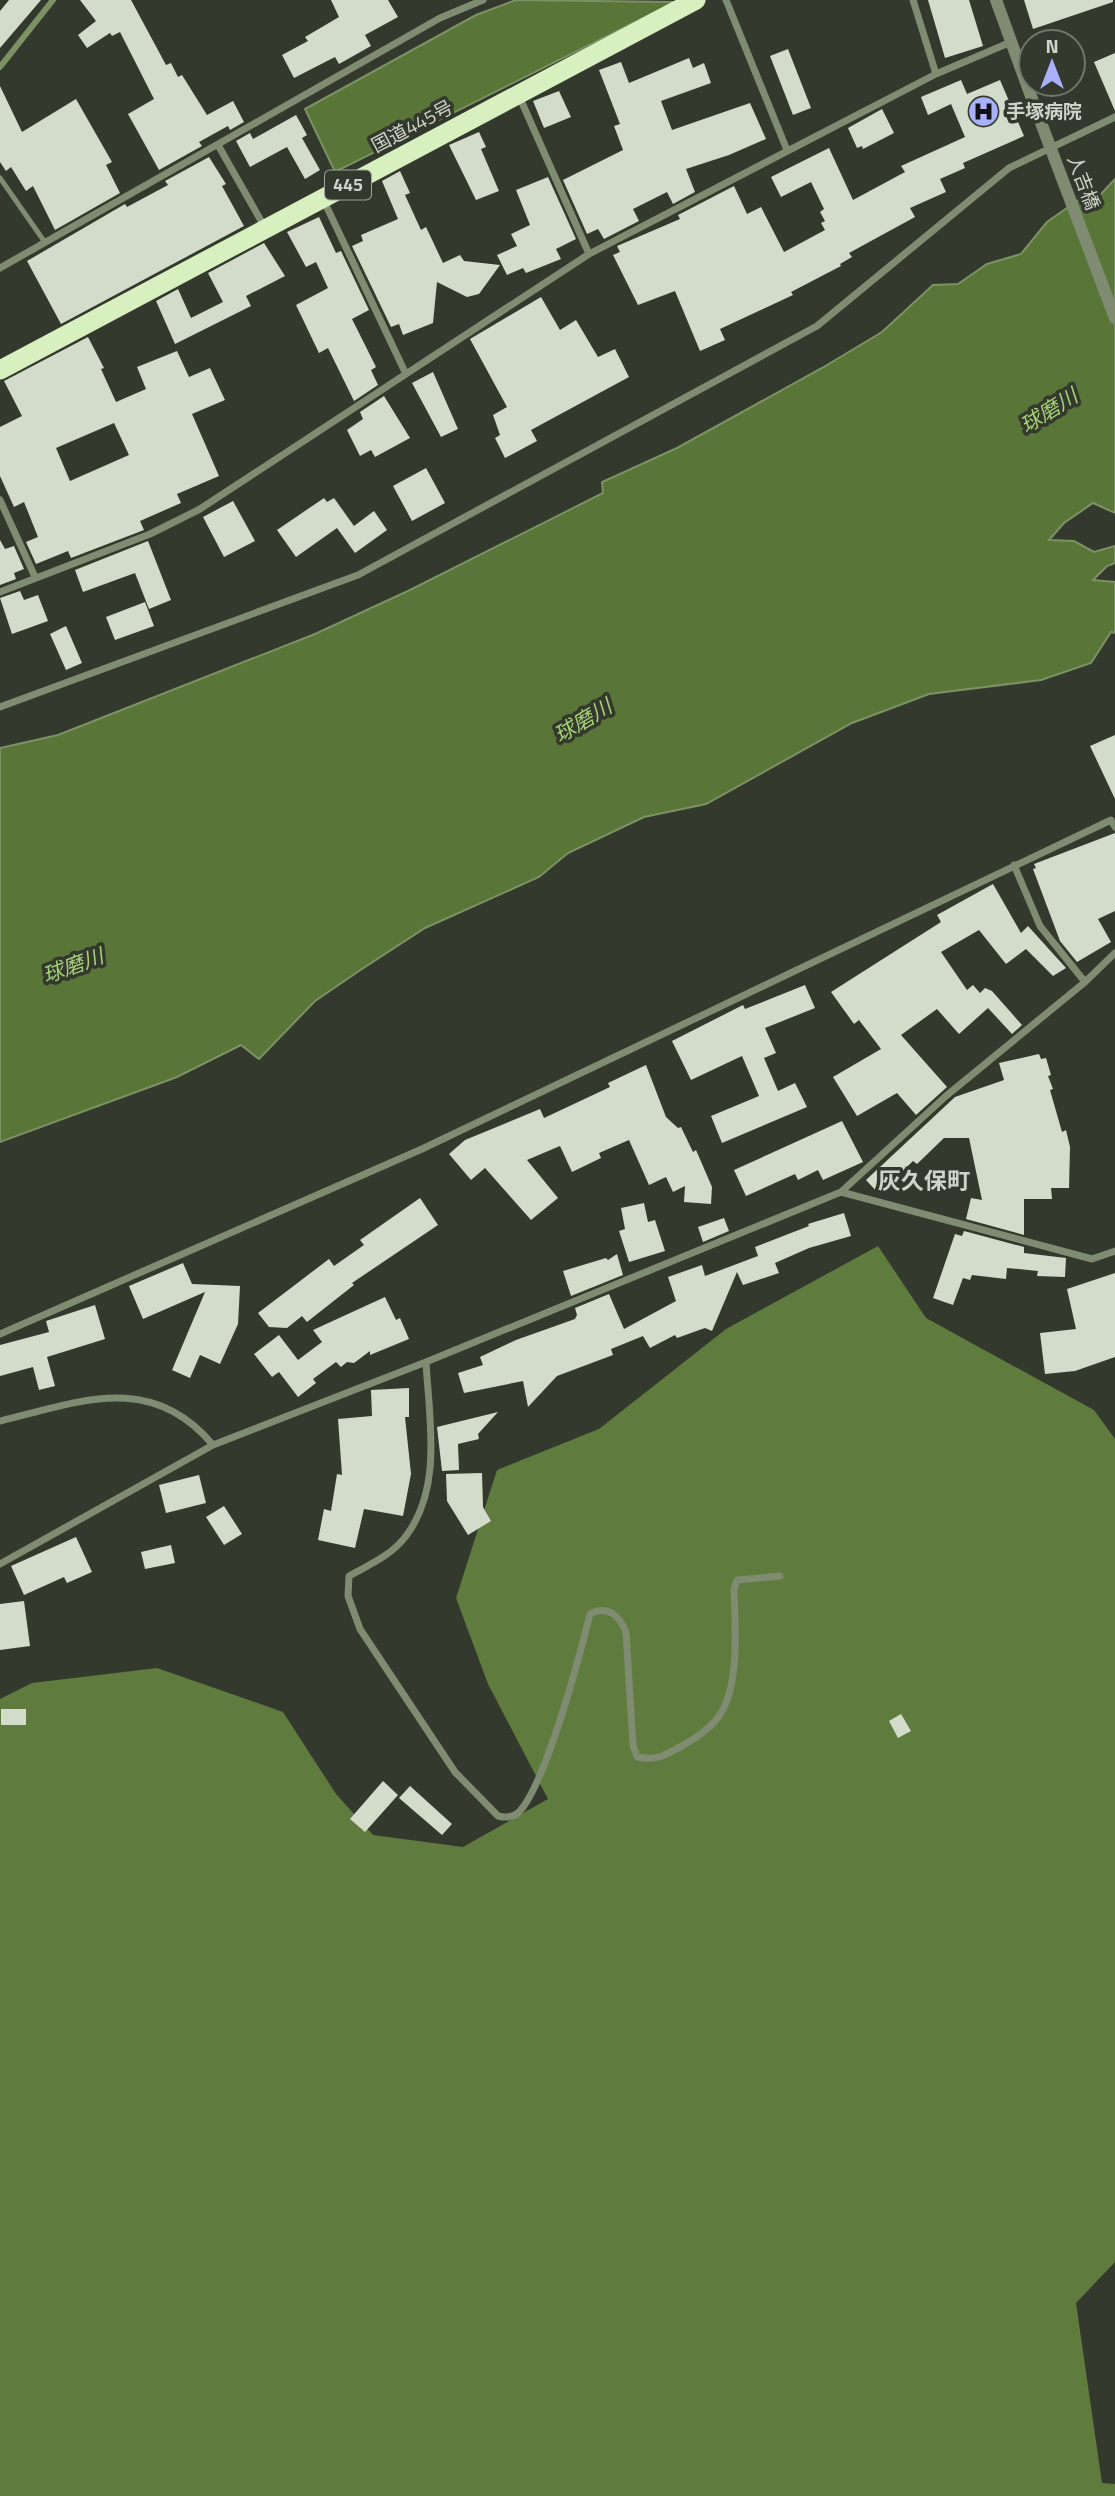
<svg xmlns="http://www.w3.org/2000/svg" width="1115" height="2496" font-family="'Titillium Web','Noto Sans JP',sans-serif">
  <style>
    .forest { fill: #5f7b3e }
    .water { fill: #597538; stroke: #7c9264; stroke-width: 2 }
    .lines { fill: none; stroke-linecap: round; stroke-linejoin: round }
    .stream { stroke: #7c9264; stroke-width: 6 }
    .building { fill: #d3dccb; fill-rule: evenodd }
    .service { stroke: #7f8c72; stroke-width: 5 }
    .minor { stroke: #7f8c72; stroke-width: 7 }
    .tertiary { stroke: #7f8c72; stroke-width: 12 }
    .trunk { stroke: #d8f0c0; stroke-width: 19 }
    .tertiary-bridge { stroke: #7f8c72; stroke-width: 12 }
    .labels { text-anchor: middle; stroke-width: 7; stroke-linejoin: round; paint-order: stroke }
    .shield { fill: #33392c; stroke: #a0a69b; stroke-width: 2 }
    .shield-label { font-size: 18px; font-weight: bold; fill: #cfd4cb }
    .poi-label { font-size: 19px; font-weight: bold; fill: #cfd4cb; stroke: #33392c; text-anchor: start }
    .street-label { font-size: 19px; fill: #cfd4cb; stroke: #33392c }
    .water-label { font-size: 21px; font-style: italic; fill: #a7d078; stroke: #33392c }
    .quarter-label { font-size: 23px; font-weight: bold; fill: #cfd4cb; stroke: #33392c }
  </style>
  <rect width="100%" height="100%" fill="#33392c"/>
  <path class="forest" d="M878,1246L926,1318L1094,1410L1115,1439V2262L1076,2303L1102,2483L1115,2484V2496H0V1699L32,1683L157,1668L283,1712L336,1794L373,1835L463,1847L548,1799L488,1684L456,1598L497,1470L599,1429L726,1329Z"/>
  <path class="water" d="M516,0L675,2L335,172L305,109L476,15Z
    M1115,179V513L1093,503L1064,523L1049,540L1074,541L1094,552L1115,546V563L1107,566L1093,580L1115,582V633L1111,632L1091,663L1041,680L929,694L852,723L706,804L644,817L568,853L539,877L425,928L362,969L315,1001L259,1059L241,1045L177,1077L0,1142V748L58,735L315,634L410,590L603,493L602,482L677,448L822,368L882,332L933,285L958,284L987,264L1021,254L1047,222L1087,194H1101Z"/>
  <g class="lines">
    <path class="stream" d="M0,67L53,0"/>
  </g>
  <path class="building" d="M9,0H41L0,48V11Z
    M80,0H131L166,65L171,63L178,77L182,75L207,115L233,101L244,122L230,130L228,126L199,142L202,146L159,170L128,114L154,99L120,32L112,36L110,33L87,48L78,35L96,21Z
    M331,0H388L398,17L365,35L371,46L339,64L335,57L294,78L282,55L308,41L305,37L339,17Z
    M928,0H969L983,46L945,58Z
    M1024,0H1113V2L1033,29Z
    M788,49L811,108L793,115L770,56Z
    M1115,53V111L1094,62Z
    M689,58L693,68L704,63L711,83L661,101L672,130L750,103L766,139L729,155L686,169L695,192L673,204L667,192L633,209L639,221L604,239L598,229L587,234L563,180L623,150L614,126L620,124L599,70L621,62L629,83Z
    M961,80L967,94L1000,80L1024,136L963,163L965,168L940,179L946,192L910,208L915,217L849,253L852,257L840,264L841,266L791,292L793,295L720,329L725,340L700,351L675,291L638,305L613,255L620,252L617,246L680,219L678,215L734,186L747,214L761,207L784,252L825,230L821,223L825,221L820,212L824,209L811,182L781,197L771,177L829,148L853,200L905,172L901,166L965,137L951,104L928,115L921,97Z
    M0,86L22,132L76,99L112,162L106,165L120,193L55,230L33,186L26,191L11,167L6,171L0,162Z
    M559,91L571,117L544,128L533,101Z
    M882,109L894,133L863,149L862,146L857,148L848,128Z
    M296,115L307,135L302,138L320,170L305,179L287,147L250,167L236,141L250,133L253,139Z
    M479,132L486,147L481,149L499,191L476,200L449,145Z
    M209,157L226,184L222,186L244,226L61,324L27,261L125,204L127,207L168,185L165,181Z
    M400,171L410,193L405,195L421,230L426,227L443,263L460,255L464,261L500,265L479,294L467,297L437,282L433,323L403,335L399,324L391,327L352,246L363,241L361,235L398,219L382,181Z
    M548,177L576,239L556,249L561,259L526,273L523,268L507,275L497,255L517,246L511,234L530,225L516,190Z
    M319,217L336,253L341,251L369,310L352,319L376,367L371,370L378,385L354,401L328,348L319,353L296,305L328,288L316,262L306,267L287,232Z
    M264,243L285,276L246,296L251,306L175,344L156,301L178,289L191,318L223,302L208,273Z
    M541,297L560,330L576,320L598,357L615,349L629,377L531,430L537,441L505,458L495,438L500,435L493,415L507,407L470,339Z
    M88,337L104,368L101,369L116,402L146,389L137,367L177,351L189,377L210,368L225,400L192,414L219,476L177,494L181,503L140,521L144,530L71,558L68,551L36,564L26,542L38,537L24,502L14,507L0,476V427L22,416L4,381ZM114,423L129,455L70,481L56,448Z
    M433,372L458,429L441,437L412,383Z
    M384,396L410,438L375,457L371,450L360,456L347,430L363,419L360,412Z
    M426,468L445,503L412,521L393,486Z
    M324,498L327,502L334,498L354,526L374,511L387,530L355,553L337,528L296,557L277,530Z
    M233,501L255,541L224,557L203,517Z
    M0,540L5,549L14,546L24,569L14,573L16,579L0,585Z
    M148,541L171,600L149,609L135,573L83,592L75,570Z
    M20,591L24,600L38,595L48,621L12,634L0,598Z
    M145,602L154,626L115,640L106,617Z
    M66,626L82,663L66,670L50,634Z
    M1115,735V799L1090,746Z
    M1115,833V911L1098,919L1111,942L1077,962L1060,941L1033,869L1036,868L1034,864Z
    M993,884L1021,933L1028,926L1066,968L1053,976L1026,949L1006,964L979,930L941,952L967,990L973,985L980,993L985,988L992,991L1022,1025L1012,1034L988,1008L959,1034L937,1009L901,1035L947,1087L916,1115L897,1093L857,1116L833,1077L881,1049L859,1020L854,1024L831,992L941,922L937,915Z
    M805,985L815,1008L765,1028L776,1053L764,1058L778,1091L795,1083L807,1107L722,1143L711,1116L759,1096L742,1056L691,1080L672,1041L743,1005L745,1009Z
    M1039,1054L1041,1059L1046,1058L1051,1075L1048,1076L1053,1089L1050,1090L1062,1132L1066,1130L1070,1147L1069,1188H1051L1052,1199H1024V1235L966,1219L971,1198L982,1200L969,1138H944L917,1164L913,1161L879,1194L866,1180L955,1097L1004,1080L999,1063Z
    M646,1065L666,1117L678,1128L681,1127L693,1152L696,1150L712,1187L711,1204L684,1202L685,1186L673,1192L666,1177L649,1185L629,1140L599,1153L601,1158L572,1172L560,1146L527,1160L558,1198L531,1220L485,1168L471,1180L449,1154L465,1140L540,1109L544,1118L610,1087L608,1083Z
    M842,1121L863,1162L823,1180L818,1170L798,1180L795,1174L746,1196L734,1170Z
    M420,1198L438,1225L352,1283L354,1285L307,1322L302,1316L287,1328L269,1327L258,1313L329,1259L334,1266L364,1245L360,1240Z
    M644,1203L648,1222L655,1220L665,1251L629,1262L619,1231L625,1229L621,1208Z
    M844,1213L851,1236L809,1248L775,1263L779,1273L743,1285L737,1272L712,1331L705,1328L677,1338L675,1335L650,1348L643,1336L621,1345L611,1349L613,1355L557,1376L528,1407L523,1381L464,1393L458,1373L483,1365L480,1357L516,1340L575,1319L577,1315L575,1308L609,1294L624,1329L676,1301L668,1277L702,1265L705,1276L758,1256L755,1247L809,1226L808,1224Z
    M724,1218L729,1231L703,1242L698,1227Z
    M964,1231L1024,1247V1253L1066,1258L1065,1277L1037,1276L1038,1271L1007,1268L1006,1279L972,1275L970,1280L963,1278L953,1305L933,1298L955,1234L962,1236Z
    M617,1254L623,1275L571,1296L563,1271L606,1258L608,1260Z
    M183,1263L192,1284L240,1286L238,1324L220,1364L200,1355L190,1378L172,1370L205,1292L143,1319L129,1286Z
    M1115,1273V1357L1075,1371L1045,1374L1040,1333L1076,1329L1067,1289Z
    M385,1297L396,1320L400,1318L409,1339L370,1355V1351L354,1363L347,1362L341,1367L336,1362L313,1379L316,1383L298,1397L279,1372L272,1377L254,1354L279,1335L298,1360L322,1342L313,1330Z
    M95,1305L105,1339L47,1357L55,1386L39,1390L33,1367L0,1376V1345L49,1332L46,1321Z
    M409,1388V1417H405L411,1474L403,1516L364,1509L355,1548L318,1540L324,1509L331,1511L337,1474L342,1475L338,1419L372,1416L371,1390Z
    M498,1412L478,1434L479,1439L458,1444L459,1470L442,1471L437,1427Z
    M482,1473L483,1507L491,1521L468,1535L447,1501L446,1474Z
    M199,1475L206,1503L166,1513L159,1485Z
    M224,1506L242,1534L224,1545L206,1517Z
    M76,1537L92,1572L67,1583L64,1577L24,1595L11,1566Z
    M171,1545L175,1563L145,1569L141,1552Z
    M24,1601L30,1646L0,1650V1604Z
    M1,1709H26V1725H1Z
    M901,1714L911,1731L898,1738L889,1721Z
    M383,1781L398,1795L365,1832L350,1819Z
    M410,1786L452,1824L442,1835L399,1798Z"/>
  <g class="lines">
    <path class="service" d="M0,178L44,241"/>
    <path class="minor" d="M726,0L787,150
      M913,0L936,74
      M519,96L589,254
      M218,145L264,226
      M323,199L405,372
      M0,268L440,18L483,0
      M0,500L35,577
      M0,592L150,534L200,509L589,254L936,74L1011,42
      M0,707L358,575L817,326L1009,168L1115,117
      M1014,865L1040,926L1085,982
      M841,1192L1092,1259L1115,1251
      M0,1334L422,1149L1111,820L1115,827
      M426,1362C429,1418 443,1487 406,1536C392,1555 369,1565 349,1576L348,1596L360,1629L455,1772L498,1816C506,1818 512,1818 518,1813C545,1787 580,1655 590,1614C608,1604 620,1617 626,1632L633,1745L637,1757C656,1761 666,1755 682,1746C694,1739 707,1731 716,1720C741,1691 735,1625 734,1589L737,1580L780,1576
      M0,1421C79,1402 151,1371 213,1445
      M0,1564L213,1445L426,1362L841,1192L946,1096L1085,982L1115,953"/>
    <path class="tertiary" d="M996,0L1032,99"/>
    <path class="trunk" d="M0,370L696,0"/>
    <path class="tertiary-bridge" d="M1032,99L1115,318"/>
  </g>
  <defs>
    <symbol id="hospital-disc" viewBox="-11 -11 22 22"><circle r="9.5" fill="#a9b0fc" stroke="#33392c"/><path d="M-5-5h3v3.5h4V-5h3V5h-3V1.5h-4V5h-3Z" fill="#111"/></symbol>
  </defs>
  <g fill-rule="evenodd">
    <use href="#hospital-disc" x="966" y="94" width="35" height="35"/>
  </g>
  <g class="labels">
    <rect class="shield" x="325" y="170.5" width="46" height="29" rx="5"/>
    <g class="shield-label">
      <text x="348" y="191">445</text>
    </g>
    <g class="poi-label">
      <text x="1006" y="118">手塚病院</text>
    </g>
    <g class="street-label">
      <text transform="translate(412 126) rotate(-28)" y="7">国道445号</text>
      <text transform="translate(1084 182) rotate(69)" y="7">人吉橋</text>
    </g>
    <g class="water-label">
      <text transform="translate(1049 411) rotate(-32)" y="7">球磨川</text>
      <text transform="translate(583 721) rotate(-31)" y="7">球磨川</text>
      <text transform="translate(73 966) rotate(-20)" y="7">球磨川</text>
    </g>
    <g class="quarter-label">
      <text x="924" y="1189">灰久保町</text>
    </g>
  </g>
  <g transform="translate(1052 63)"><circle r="33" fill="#33392c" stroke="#71776c" stroke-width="2"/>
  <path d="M0-5L12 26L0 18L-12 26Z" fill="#a9b0fc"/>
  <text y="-10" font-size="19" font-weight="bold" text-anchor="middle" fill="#cfd4cb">N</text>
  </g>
</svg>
